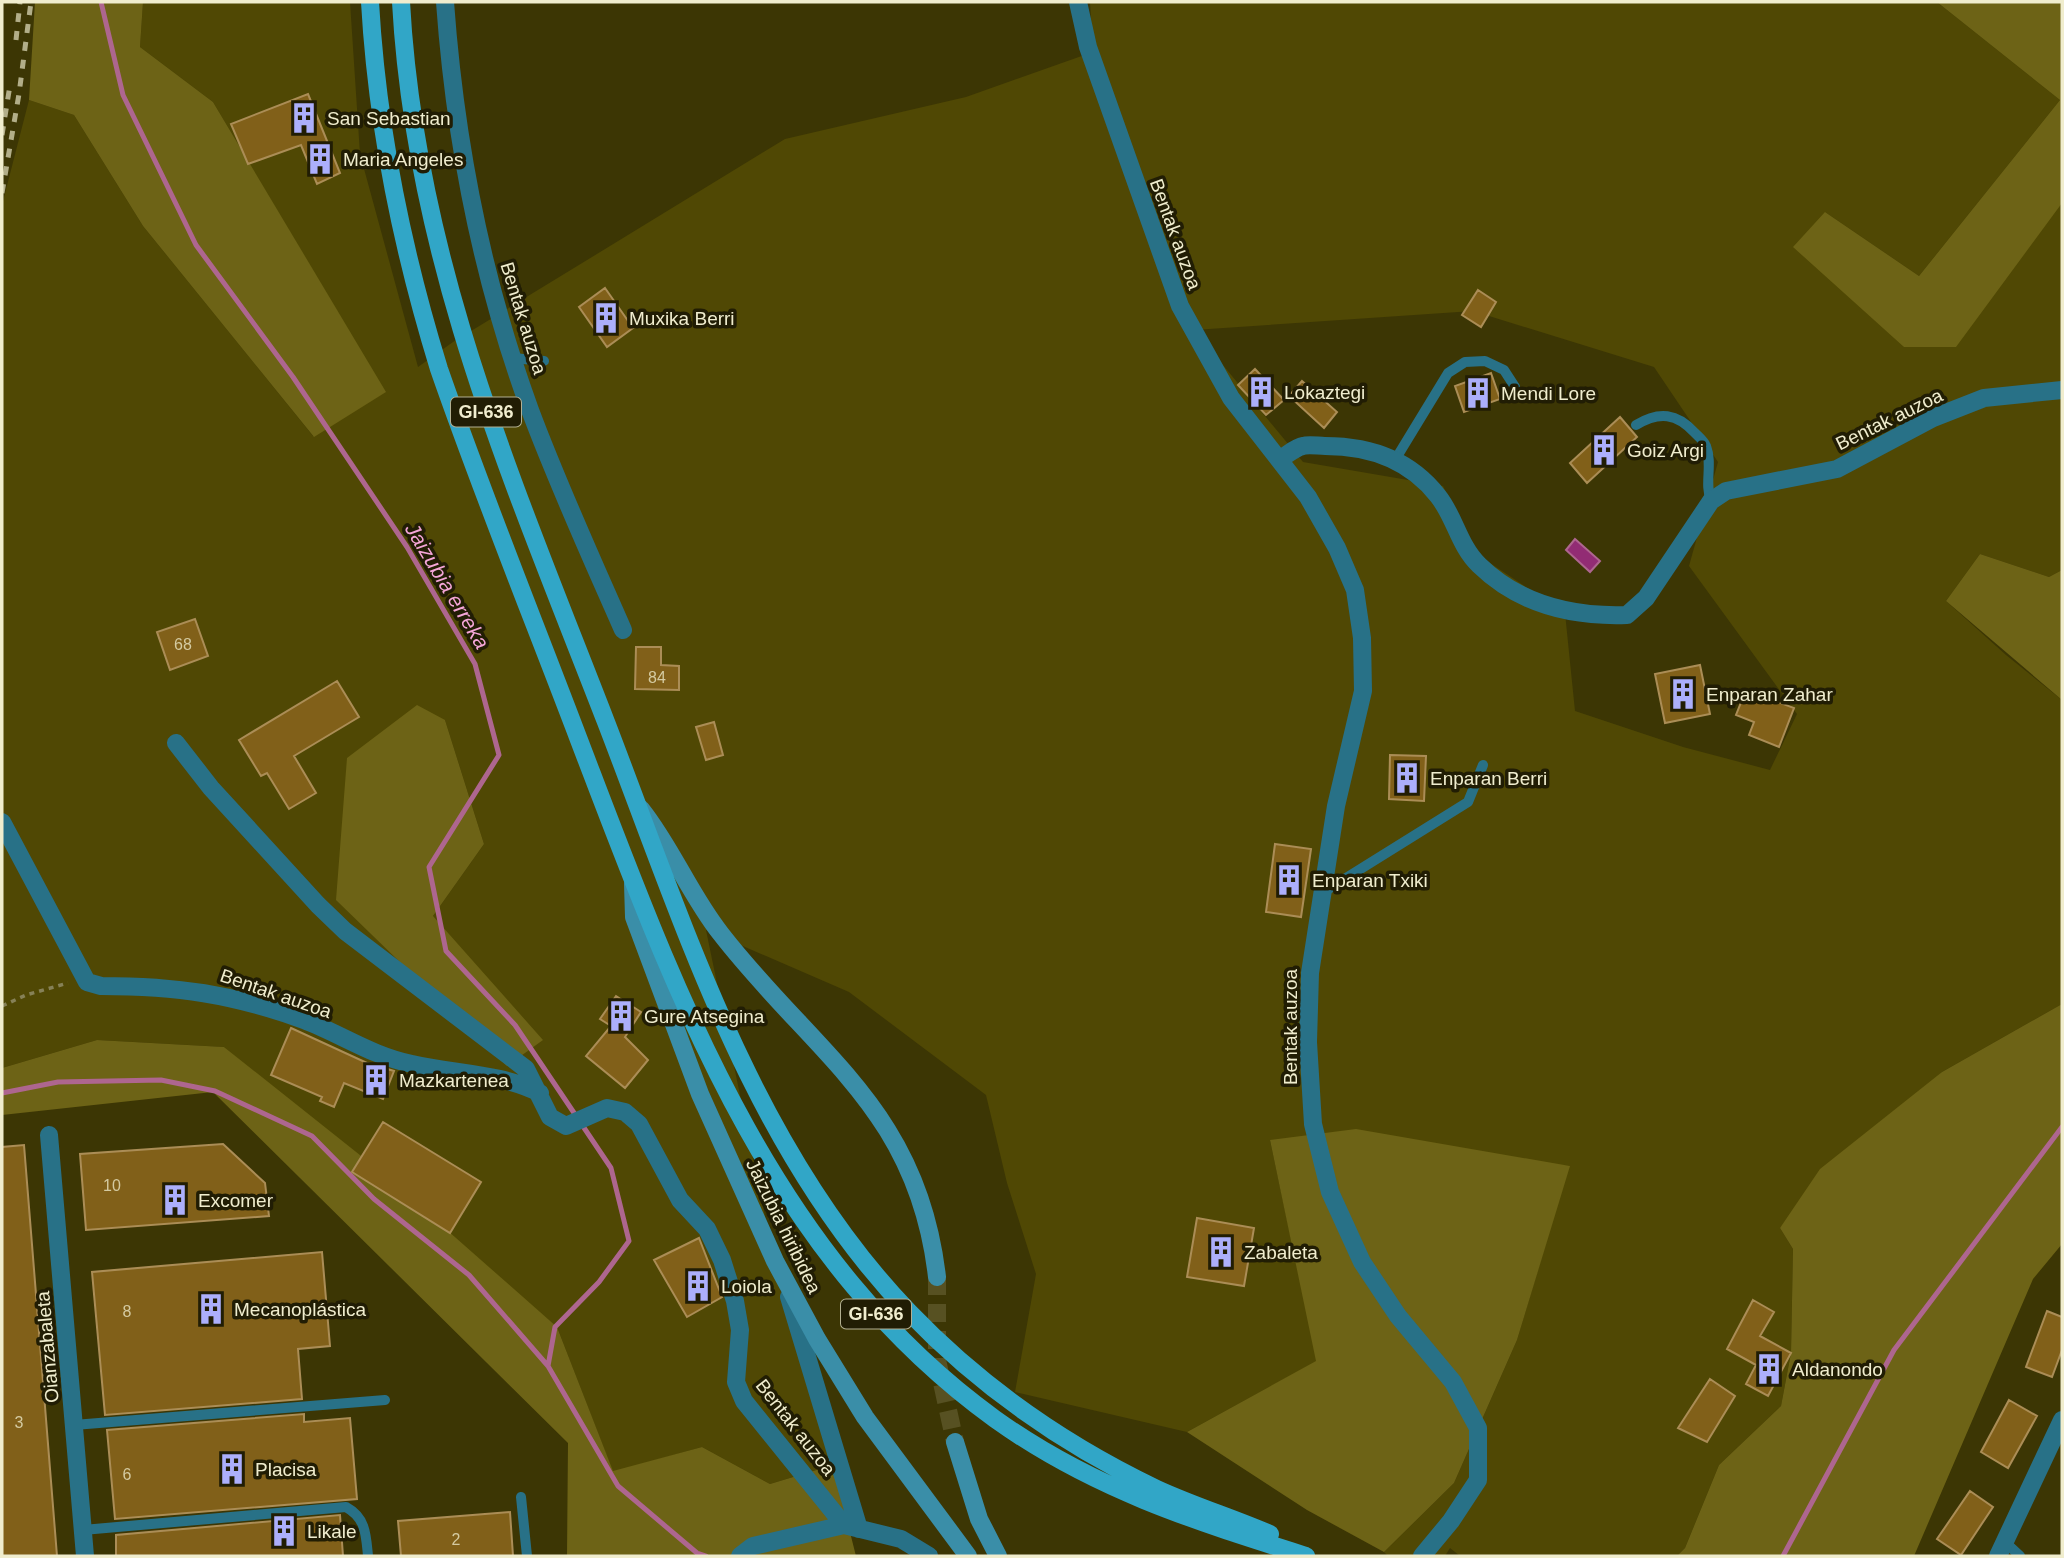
<svg xmlns="http://www.w3.org/2000/svg" width="2064" height="1558" font-family="Helvetica,sans-serif">
  <style>
    .green { fill: #504804; fill-rule: evenodd }
    .forest { fill: #6d6316 }
    .water { fill: #922c74; stroke: #ae668f; stroke-width: 2 }
    .lines { fill: none; stroke-linecap: round; stroke-linejoin: round }
    .stream { stroke: #ae668f; stroke-width: 5 }
    .building { fill: #816019; stroke: #ab8d56; stroke-width: 2 }
    .secondary-tunnel { stroke: #575122; stroke-width: 18; stroke-dasharray: 18 9; stroke-linecap: butt }
    .path { stroke: #868157; stroke-width: 3.5; stroke-dasharray: 5 5; stroke-linecap: butt }
    .lane { stroke: #287187; stroke-width: 10 }
    .street { stroke: #287187; stroke-width: 18 }
    .secondary { stroke: #3a8ea8; stroke-width: 18 }
    .primary { stroke: #31a6c7; stroke-width: 18 }
    .rail { stroke: #b2ae89; stroke-width: 5; stroke-dasharray: 9 9; stroke-linecap: butt }
    .labels { text-anchor: middle; stroke-width: 7; stroke-linejoin: round; paint-order: stroke }
    .number-label { font-size: 16px; fill: #d4caa1 }
    .shield { fill: #211d04; stroke: #b2af91; stroke-width: 2 }
    .shield-label { font-size: 18px; font-weight: bold; fill: #f0edce }
    .poi-label { font-size: 19px; fill: #f0edce; stroke: #211d04; text-anchor: start }
    .street-label { font-size: 19px; fill: #f0edce; stroke: #211d04 }
    .water-label { font-size: 21px; font-style: italic; fill: #f5a6d8; stroke: #211d04 }
  </style>
  <rect width="100%" height="100%" fill="#3c3604"/>
  <path class="green" d="M143,2H350L360,154L418,367L453,342L785,139L966,97L1093,52L1090,2H1937L2060,100L1919,276L1825,212L1904,347L2062,197V570L2049,577L1980,554L1946,601L2006,655L2062,700V1004L1942,1072L1780,1228L1793,1249L1791,1353L1781,1406L1719,1465L1685,1548L1677,1556H1460L1450,1548L1445,1556H1388L1384,1552L1454,1483L1517,1340L1569,1166L1270,1140L1317,1361L1187,1432L1015,1392L1036,1274L1007,1183L986,1095L849,992L706,930L780,1289L833,1465L770,1484L702,1447L613,1472L557,1327L224,1047L97,1040L2,1068V205L29,100L74,115L143,226L313,436L385,392L213,102L140,47ZM1473,311L1654,367L1718,462L1689,566L1797,714L1770,770L1683,747L1575,711L1565,613L1475,553L1443,486L1303,462L1194,330ZM445,720L484,844L433,916Z"/>
  <path class="forest" d="M35,2H143L140,47L213,102L386,392L314,437L143,226L74,115L29,100Z
    M1937,2H2062V203L1956,347H1904L1793,247L1825,212L1919,276L2060,100Z
    M1980,554L2049,577L2062,570V700L1946,601Z
    M417,705L445,720L484,844L433,916L543,1040L507,1066L336,900L347,758Z
    M2062,1004V1244L2033,1279L1914,1556H1677L1685,1548L1719,1465L1781,1406L1791,1353L1793,1249L1780,1228L1820,1169L1942,1072Z
    M97,1040L224,1047L380,1171L557,1327L613,1471L702,1447L770,1484L833,1465L856,1556H567L568,1443L213,1092L2,1115V1068Z
    M1356,1129L1570,1166L1517,1340L1454,1483L1384,1552L1307,1510L1187,1432L1316,1361L1270,1140Z"/>
  <path class="water" d="M1575,539L1600,561L1590,572L1566,550Z"/>
  <g class="lines">
    <path class="stream" d="M101,2L123,95L196,245L293,377L407,547L475,664L499,755L429,867L446,951L515,1025L611,1168L629,1241L599,1282L555,1327L548,1366L618,1486L697,1553L706,1556
      M2,1093L58,1082L161,1080L215,1091L312,1136L374,1199L469,1275L548,1366
      M1783,1556L1894,1350L2062,1127"/>
  </g>
  <path class="building" d="M308,94L340,173L317,184L301,145L248,164L231,124Z
    M605,288L633,328L607,347L579,307Z
    M1478,290L1496,302L1481,327L1462,315Z
    M1255,369L1284,400L1266,415L1238,385Z
    M1491,373L1500,399L1464,412L1455,386Z
    M1302,381L1337,412L1324,428L1289,396Z
    M1620,417L1637,437L1587,483L1570,463Z
    M195,619L208,656L170,670L157,632Z
    M636,647H661V665L679,666V690L635,689Z
    M1700,665L1710,714L1665,723L1655,674Z
    M337,681L359,717L294,756L316,793L289,809L267,773L261,776L239,740Z
    M1746,690L1794,708L1779,747L1749,735L1754,722L1736,715Z
    M714,722L723,755L706,760L696,727Z
    M1390,755L1426,756L1424,801L1389,799Z
    M1275,844L1311,849L1301,917L1266,912Z
    M616,996L641,1012L625,1037L648,1060L625,1088L586,1056L611,1026L600,1019Z
    M291,1028L367,1063L394,1071L383,1099L344,1083L334,1107L320,1101L322,1097L271,1075Z
    M383,1122L481,1182L450,1233L352,1172Z
    M223,1144L265,1183L269,1216L86,1230L80,1154Z
    M24,1145L57,1556H2V1147Z
    M1197,1218L1254,1228L1244,1286L1187,1277Z
    M699,1238L722,1297L687,1317L654,1260Z
    M322,1252L330,1346L298,1349L302,1399L105,1415L92,1272Z
    M1753,1300L1774,1312L1760,1336L1791,1353L1768,1396L1746,1384L1756,1365L1727,1349Z
    M2047,1311L2062,1317V1350L2052,1377L2026,1367Z
    M1710,1379L1735,1396L1707,1442L1678,1428Z
    M2009,1400L2037,1416L2008,1468L1981,1452Z
    M304,1414V1422L350,1418L357,1499L115,1519L107,1430Z
    M1970,1491L1993,1507L1961,1555L1937,1539Z
    M510,1512L513,1556H401L398,1521Z
    M340,1515L343,1556H116V1535Z"/>
  <g class="lines">
    <path class="secondary-tunnel" d="M937,1277V1360L955,1442"/>
    <path class="path" d="M2,1006L26,995L68,983"/>
    <path class="lane" d="M513,358L544,361
      M1636,425C1659,411 1677,413 1695,433C1699,437 1704,441 1706,446C1713,465 1704,483 1711,501
      M1395,460L1448,373L1465,362L1485,361L1504,370L1515,387
      M1322,893L1468,802L1483,765
      M74,1425L385,1400
      M521,1497L527,1556
      M83,1530L346,1507C366,1518 366,1535 368,1556
      M2006,1543L2020,1556"/>
    <path class="street" d="M445,2C455,141 482,279 530,410C558,485 591,557 623,630
      M1078,2L1088,47L1180,306L1231,398L1308,497L1337,548L1355,590L1362,638L1363,691L1336,806L1310,973L1308,1042L1313,1124L1330,1192L1362,1262L1398,1316L1453,1382L1478,1428V1480L1451,1521L1422,1556
      M1280,459C1287,455 1296,447 1303,446C1309,444 1318,446 1325,446C1369,446 1410,460 1438,496C1455,517 1459,546 1479,565C1519,604 1572,617 1627,615L1646,598L1711,501L1726,491L1837,469L1933,418L1984,398L2062,390
      M176,743L211,788L318,905L345,931L526,1069L550,1117L566,1126L607,1108L625,1112L639,1124L680,1200L707,1229L722,1260L735,1301L740,1330L736,1382L744,1401L844,1525
      M2,822L87,982L101,986C176,986 233,994 304,1020C341,1034 372,1056 412,1064C456,1074 500,1073 540,1093
      M49,1135L85,1556
      M789,1297L859,1529
      M740,1556L753,1546L844,1525L901,1539L929,1556
      M1998,1556L2062,1420"/>
    <path class="secondary" d="M641,809C672,848 690,895 721,934C815,1055 918,1109 937,1277
      M633,884L634,917L700,1094L775,1261L817,1339L865,1417L968,1556
      M955,1442L979,1519L998,1556"/>
    <path class="primary" d="M370,2C377,127 402,249 439,369C482,493 532,616 579,740C675,991 768,1255 995,1419C1093,1489 1192,1520 1306,1556
      M401,2C415,261 514,484 606,722C685,927 753,1150 909,1312C980,1386 1065,1445 1157,1489C1194,1506 1233,1518 1270,1534"/>
    <path class="rail" d="M16,40L20,2
      M2,135L10,85
      M2,193L19,94L31,2"/>
  </g>
  <defs>
    <symbol id="building-bare" viewBox="-9 -9 18 18"><path d="M-4-6H4V6H1V3H-1V6H-4ZM-2.5-4.3h1.7v1.8h-1.7ZM.8-4.3h1.7v1.8H.8ZM-2.5-1h1.7V.8h-1.7ZM.8-1h1.7V.8H.8Z" fill="#acaffb" stroke="#211d04" stroke-width="2.5" paint-order="stroke"/></symbol>
  </defs>
  <g fill-rule="evenodd">
    <use href="#building-bare" x="282" y="96" width="44" height="44"/>
    <use href="#building-bare" x="298" y="137" width="44" height="44"/>
    <use href="#building-bare" x="584" y="296" width="44" height="44"/>
    <use href="#building-bare" x="1239" y="370" width="44" height="44"/>
    <use href="#building-bare" x="1456" y="371" width="44" height="44"/>
    <use href="#building-bare" x="1582" y="428" width="44" height="44"/>
    <use href="#building-bare" x="1661" y="672" width="44" height="44"/>
    <use href="#building-bare" x="1385" y="756" width="44" height="44"/>
    <use href="#building-bare" x="1267" y="858" width="44" height="44"/>
    <use href="#building-bare" x="599" y="994" width="44" height="44"/>
    <use href="#building-bare" x="354" y="1058" width="44" height="44"/>
    <use href="#building-bare" x="153" y="1178" width="44" height="44"/>
    <use href="#building-bare" x="1199" y="1230" width="44" height="44"/>
    <use href="#building-bare" x="676" y="1264" width="44" height="44"/>
    <use href="#building-bare" x="189" y="1287" width="44" height="44"/>
    <use href="#building-bare" x="1747" y="1347" width="44" height="44"/>
    <use href="#building-bare" x="210" y="1447" width="44" height="44"/>
    <use href="#building-bare" x="262" y="1509" width="44" height="44"/>
  </g>
  <g class="labels">
    <g class="number-label">
      <text x="183" y="650">68</text>
      <text x="657" y="683">84</text>
      <text x="112" y="1191">10</text>
      <text x="127" y="1317">8</text>
      <text x="19" y="1428">3</text>
      <text x="127" y="1480">6</text>
      <text x="456" y="1545">2</text>
    </g>
    <g class="shield">
      <rect x="451" y="397.5" width="70" height="29" rx="5"/>
      <rect x="841" y="1299.5" width="70" height="29" rx="5"/>
    </g>
    <g class="shield-label">
      <text x="486" y="418">GI-636</text>
      <text x="876" y="1320">GI-636</text>
    </g>
    <g class="poi-label">
      <text x="327" y="125">San Sebastian</text>
      <text x="343" y="166">Maria Angeles</text>
      <text x="629" y="325">Muxika Berri</text>
      <text x="1284" y="399">Lokaztegi</text>
      <text x="1501" y="400">Mendi Lore</text>
      <text x="1627" y="457">Goiz Argi</text>
      <text x="1706" y="701">Enparan Zahar</text>
      <text x="1430" y="785">Enparan Berri</text>
      <text x="1312" y="887">Enparan Txiki</text>
      <text x="644" y="1023">Gure Atsegina</text>
      <text x="399" y="1087">Mazkartenea</text>
      <text x="198" y="1207">Excomer</text>
      <text x="1244" y="1259">Zabaleta</text>
      <text x="721" y="1293">Loiola</text>
      <text x="234" y="1316">Mecanoplástica</text>
      <text x="1792" y="1376">Aldanondo</text>
      <text x="255" y="1476">Placisa</text>
      <text x="307" y="1538">Likale</text>
    </g>
    <g class="street-label">
      <text transform="translate(1176 234) rotate(70)" y="7">Bentak auzoa</text>
      <text transform="translate(524 318) rotate(73)" y="7">Bentak auzoa</text>
      <text transform="translate(1889 419) rotate(-26)" y="7">Bentak auzoa</text>
      <text transform="translate(276 993) rotate(19)" y="7">Bentak auzoa</text>
      <text transform="translate(1290 1027) rotate(-90)" y="7">Bentak auzoa</text>
      <text transform="translate(784 1226) rotate(64)" y="7">Jaizubia hiribidea</text>
      <text transform="translate(47 1347) rotate(-95)" y="7">Oianzabaleta</text>
      <text transform="translate(796 1427) rotate(52)" y="7">Bentak auzoa</text>
    </g>
    <g class="water-label">
      <text transform="translate(447 586) rotate(59)" y="7">Jaizubia erreka</text>
    </g>
  </g>
  <rect width="2064" height="1558" fill="none" stroke="#f0edce" stroke-width="7"/>
</svg>
